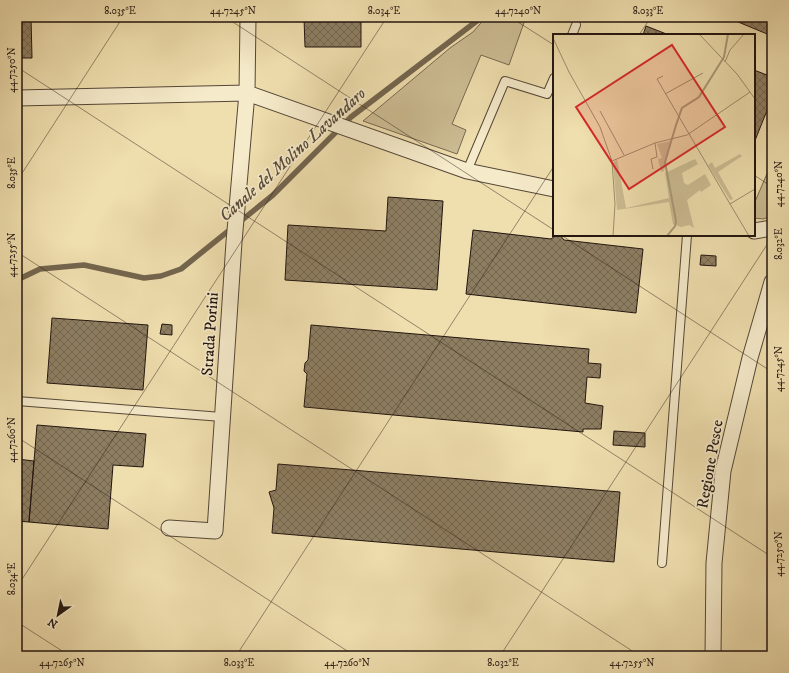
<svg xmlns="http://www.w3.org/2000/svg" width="789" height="673" font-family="'IM FELL DW Pica',serif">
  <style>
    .grass { fill: #ccbc93; stroke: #776851 }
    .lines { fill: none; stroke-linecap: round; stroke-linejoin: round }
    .stream { stroke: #73654e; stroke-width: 5.5 }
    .building { fill: url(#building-cross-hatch); stroke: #22150f }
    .lane-casing { stroke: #554737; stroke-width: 10 }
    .street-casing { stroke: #554737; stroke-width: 17 }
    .lane { stroke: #f5eaca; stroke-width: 8 }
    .street { stroke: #f5eaca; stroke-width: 15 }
    .ticks { fill: none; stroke: #22150f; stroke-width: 1; stroke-opacity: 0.45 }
    .labels { text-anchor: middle; stroke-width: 3.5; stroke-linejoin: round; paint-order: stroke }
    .street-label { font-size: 16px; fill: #22150f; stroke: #f5eaca }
    .water-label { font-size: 17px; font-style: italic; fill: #584a39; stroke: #f5eaca }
    .inset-river { fill: none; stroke: #a99a78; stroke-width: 2 }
    .inset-road { fill: none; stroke: #9d8e6e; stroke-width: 1 }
    .view { fill: #d62828; fill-opacity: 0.15; stroke: #d62828; stroke-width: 2 }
    .inset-edge { fill: none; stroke: #22150f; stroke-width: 2 }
    .neatline { fill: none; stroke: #22150f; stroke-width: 1.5 }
    .ticks-label { font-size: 10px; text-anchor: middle; fill: #22150f }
  </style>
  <defs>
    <pattern id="building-cross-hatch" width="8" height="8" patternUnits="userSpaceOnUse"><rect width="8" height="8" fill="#8d7e62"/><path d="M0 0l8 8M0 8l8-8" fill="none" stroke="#73664f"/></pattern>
  </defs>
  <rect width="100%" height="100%" fill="#efdeae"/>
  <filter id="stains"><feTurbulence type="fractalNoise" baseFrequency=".005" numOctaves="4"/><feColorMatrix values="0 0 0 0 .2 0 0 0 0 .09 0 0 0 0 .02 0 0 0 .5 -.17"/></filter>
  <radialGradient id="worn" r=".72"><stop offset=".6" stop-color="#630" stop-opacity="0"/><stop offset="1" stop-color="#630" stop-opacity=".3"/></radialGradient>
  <path class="grass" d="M486,17H526L509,65L481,55L452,124L466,130L457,154L363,121L450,48L473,32Z
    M772,162V216L763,219L754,218V204Z"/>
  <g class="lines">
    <path class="stream" d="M17,280L40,269L84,265L144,278L161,276L181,269L273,195L351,117L482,17"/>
  </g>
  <path class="building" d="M17,17H31L32,58H17Z
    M298,17H409V21L361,20V47H305L304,18Z
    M726,17H772V36Z
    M646,26L669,35H643Z
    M754,70L772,77V98L754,143Z
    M388,197L443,201L437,290L285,280L288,225L386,231Z
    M473,230L551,239L556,235H560L564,240L643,249L636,313L466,294Z
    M701,255L716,256V266L700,265Z
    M52,318L148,325L143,390L47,383Z
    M162,324L172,325V335L160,334Z
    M311,325L589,349L588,363L601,364L600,378L587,377L585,403L603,406L601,429H583V432L304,407L307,374L304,371L305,363L308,360Z
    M37,425L146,434L143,467L113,465L108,529L29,522Z
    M614,431L645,433V447L613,445Z
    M17,459L34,461L29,522L17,521Z
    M278,464L620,492L614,562L272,533L274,508L269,492L276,490Z"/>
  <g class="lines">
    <defs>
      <path id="lane" d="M572,35L576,25
        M467,171L505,81L547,94L554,78
        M17,401L222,417
        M662,563L687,235"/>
      <path id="street" d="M17,98L247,93L467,171L554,189
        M754,231L772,228
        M169,528L215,531L234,242L247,93L248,17
        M713,656L714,563L723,471L750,358L772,282"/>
    </defs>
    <use href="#lane" class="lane-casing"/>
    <use href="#street" class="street-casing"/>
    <use href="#lane" class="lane"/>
    <use href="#street" class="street"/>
  </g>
  <path class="ticks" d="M225,17L554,230M510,17L554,45M639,35L651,17M17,67L772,557M754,175L772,187M17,181L123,17M561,235L772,372M17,252L640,656M17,437L355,656M17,587L387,17M17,622L70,656M236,656L554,166M500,656L772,237M764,656L772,643"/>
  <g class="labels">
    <g class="street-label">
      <text transform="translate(209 334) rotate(-86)" y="6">Strada Porini</text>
      <text transform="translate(709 464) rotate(-80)" y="6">Regione Pesce</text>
    </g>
    <g class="water-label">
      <text transform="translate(292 154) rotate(-42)" y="6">Canale del Molino Lavandaro</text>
    </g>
  </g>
  <g transform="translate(553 34)">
    <rect width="202" height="202" fill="#efdeae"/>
    <path d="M118,107L111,137L108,138L105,125L109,124L104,110ZM187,120L189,122L165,138L180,165L177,166L155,131L159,128L162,134ZM64,125L73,174L116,164L112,139L142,125L145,130L129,139L131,149L135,151L152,140L158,151L148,158L147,156L134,166L141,194L136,191L128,193L120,190L116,168L64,176L60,129Z" fill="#ccbc93"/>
    <path class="inset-river" d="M114,202L122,192L123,187L112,128L123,91L129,74L146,63L171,23L175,0"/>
    <path class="inset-road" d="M146,0L184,40L202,65M0,4L16,38L47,93L59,127M172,28L177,16L191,0M110,42L104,45L177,170M112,60L150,39M47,77L71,121M100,135L98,125L104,123L102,109M60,202L62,170L59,127L102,109L134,101L197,58M196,202L177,170L202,155"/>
    <path class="view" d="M119,11L172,93L76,155L23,73Z"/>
    <rect width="202" height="202" class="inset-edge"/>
  </g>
  <rect width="789" height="673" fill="none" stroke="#efdeae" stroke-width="44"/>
  <g transform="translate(58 615) rotate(213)" stroke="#f5eaca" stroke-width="3" paint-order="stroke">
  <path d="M0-3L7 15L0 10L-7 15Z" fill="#22150f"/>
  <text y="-6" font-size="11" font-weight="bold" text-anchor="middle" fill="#22150f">N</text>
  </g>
  <rect x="22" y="22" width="745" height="629" class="neatline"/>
  <g class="ticks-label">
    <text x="120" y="14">8.035°E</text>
    <text x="233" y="14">44.7245°N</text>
    <text x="384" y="14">8.034°E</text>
    <text x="518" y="14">44.7240°N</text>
    <text x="648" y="14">8.033°E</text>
    <text transform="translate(11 70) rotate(-90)" y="4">44.7250°N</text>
    <text transform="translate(11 173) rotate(-90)" y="4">8.035°E</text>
    <text transform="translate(778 184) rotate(-90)" y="4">44.7240°N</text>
    <text transform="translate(778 244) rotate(-90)" y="4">8.032°E</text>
    <text transform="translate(11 255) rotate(-90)" y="4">44.7255°N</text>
    <text transform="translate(778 369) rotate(-90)" y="4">44.7245°N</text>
    <text transform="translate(11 440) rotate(-90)" y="4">44.7260°N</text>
    <text transform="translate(778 554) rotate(-90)" y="4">44.7250°N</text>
    <text transform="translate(11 579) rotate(-90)" y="4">8.034°E</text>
    <text x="62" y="666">44.7265°N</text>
    <text x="239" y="666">8.033°E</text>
    <text x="347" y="666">44.7260°N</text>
    <text x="503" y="666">8.032°E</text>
    <text x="632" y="666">44.7255°N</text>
  </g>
  <rect width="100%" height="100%" filter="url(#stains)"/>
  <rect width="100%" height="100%" fill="url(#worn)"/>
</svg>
